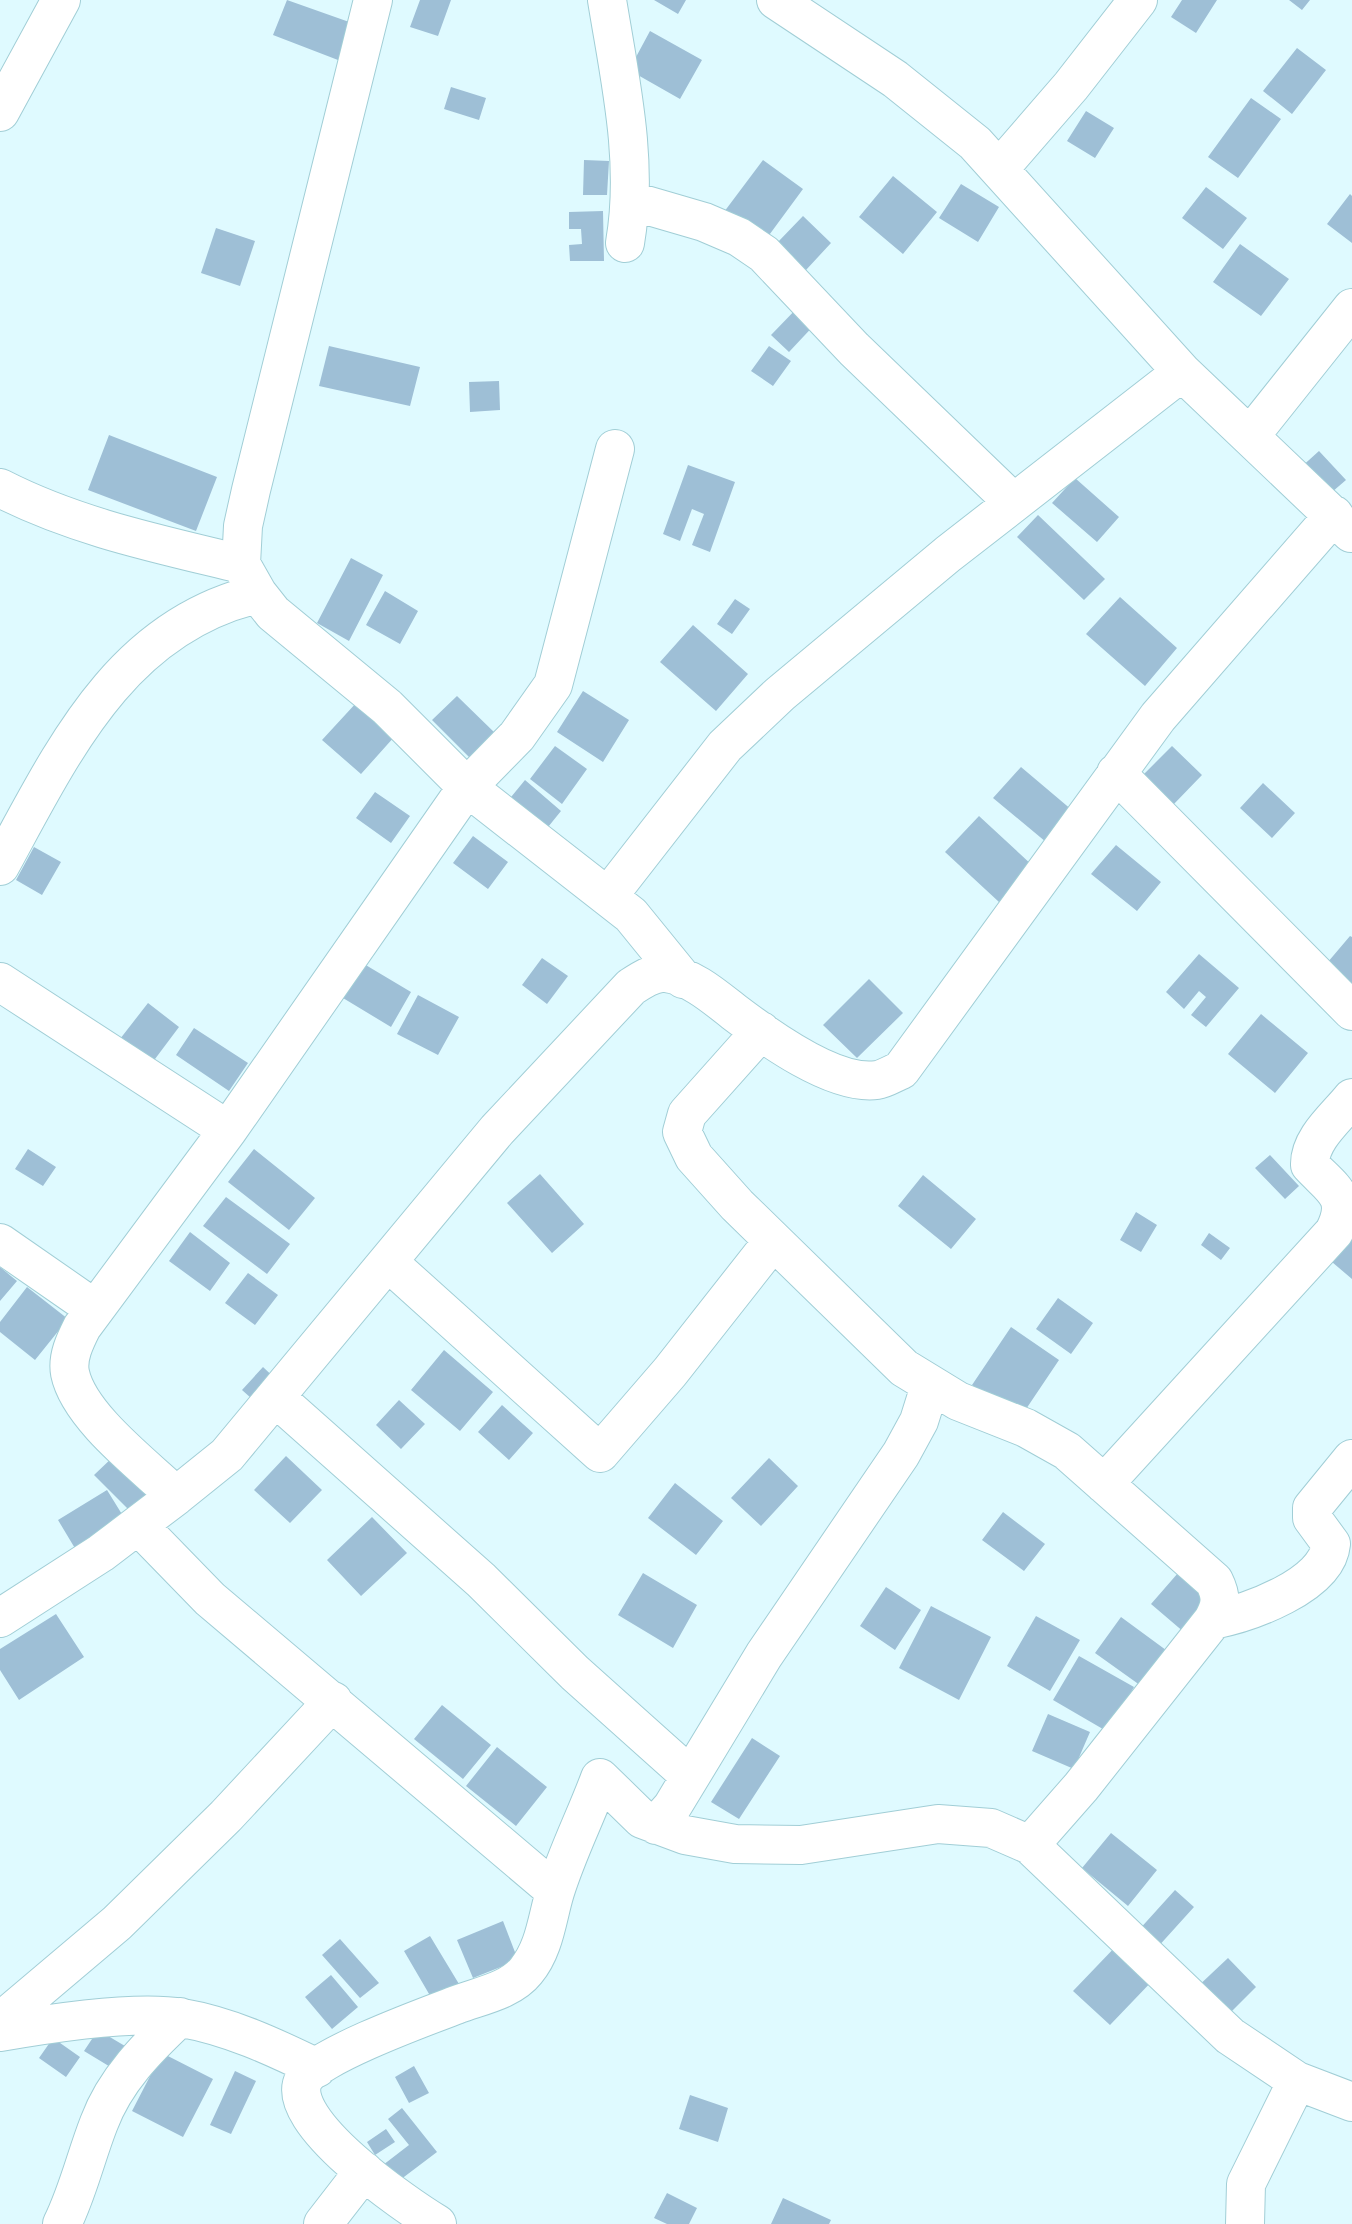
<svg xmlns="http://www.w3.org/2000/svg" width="1352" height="2224" font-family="Inter,sans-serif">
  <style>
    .building { fill: #9ebfd6 }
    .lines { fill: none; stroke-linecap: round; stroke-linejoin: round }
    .minor-casing { stroke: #a1ced6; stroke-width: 40 }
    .minor { stroke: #fff; stroke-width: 38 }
  </style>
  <rect width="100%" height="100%" fill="#dffaff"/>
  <path class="building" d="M287,0L352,23L338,60L273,35Z
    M420,0H451L438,36L410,27Z
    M654,0H686L678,14Z
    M1182,0H1217L1196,33L1171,17Z
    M1289,0H1310L1302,10Z
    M650,31L702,60L680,99L629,70Z
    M1297,48L1326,70L1292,114L1263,91Z
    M451,87L486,98L479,120L444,109Z
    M1251,98L1281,119L1238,178L1208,157Z
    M1086,111L1114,128L1095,158L1067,141Z
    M584,160L609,161L607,195H583Z
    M763,160L803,189L764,242L724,212Z
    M893,176L937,212L903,254L859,217Z
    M961,184L999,207L978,242L939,218Z
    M1206,187L1247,218L1223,249L1182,218Z
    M1350,194L1352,196V243L1327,224Z
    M603,211L604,261H570L569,245L582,244L581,229H569V212Z
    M803,216L831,243L806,270L777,243Z
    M216,228L255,241L240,286L201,273Z
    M1240,244L1289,279L1261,316L1213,282Z
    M802,303L819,320L789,352L771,335Z
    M329,346L420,367L410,406L319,386Z
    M769,346L791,361L773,386L751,371Z
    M499,381L500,410L470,412L469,382Z
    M109,435L217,477L196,531L88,490Z
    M1319,451L1346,480L1325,498L1299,469Z
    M688,465L735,482L710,552L692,545L704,514L692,509L680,541L663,534Z
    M1075,478L1119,517L1097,542L1052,503Z
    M1038,515L1105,579L1084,600L1017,537Z
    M351,558L383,575L349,641L317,623Z
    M385,591L418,611L400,644L366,625Z
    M1120,597L1177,648L1145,686L1086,634Z
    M735,599L750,609L732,634L717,624Z
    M693,625L748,674L716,711L660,662Z
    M583,691L629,720L603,762L557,732Z
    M457,696L496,734L471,759L432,720Z
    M357,702L395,736L361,774L322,740Z
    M555,746L587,769L562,804L530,779Z
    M1172,746L1202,775L1173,805L1143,775Z
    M1021,767L1079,816L1052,847L993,798Z
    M525,780L561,811L544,832L507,802Z
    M1263,783L1295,813L1272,838L1240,808Z
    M375,792L410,816L391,843L356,818Z
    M979,816L1033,866L999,902L945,852Z
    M473,836L508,862L488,889L453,863Z
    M1116,845L1161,882L1137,911L1091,874Z
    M34,847L61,862L42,895L16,880Z
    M1350,936L1352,937V995L1322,969Z
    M1199,954L1239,988L1206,1027L1191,1015L1206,997L1199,991L1184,1009L1166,992Z
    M542,958L568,976L547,1004L522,985Z
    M364,964L411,992L391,1027L343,998Z
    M869,979L903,1013L857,1058L823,1025Z
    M418,995L459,1017L438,1055L397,1034Z
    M148,1003L179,1027L152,1063L120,1039Z
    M1261,1014L1308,1053L1275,1093L1228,1054Z
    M194,1028L248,1063L229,1091L176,1055Z
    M28,1149L56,1167L43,1186L15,1169Z
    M254,1149L315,1198L289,1230L228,1182Z
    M1270,1155L1299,1186L1285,1199L1255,1168Z
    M540,1174L584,1224L552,1253L507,1203Z
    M923,1175L976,1219L951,1249L898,1206Z
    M226,1197L290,1244L267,1274L203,1226Z
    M1136,1212L1157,1225L1141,1252L1120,1240Z
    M190,1232L230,1263L210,1291L169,1261Z
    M1209,1233L1230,1248L1221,1260L1201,1245Z
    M1352,1238V1279L1332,1262Z
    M0,1267L17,1281L0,1301Z
    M248,1273L278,1295L255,1325L225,1303Z
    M27,1287L68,1319L35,1360L0,1332V1322Z
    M1058,1298L1093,1323L1071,1354L1036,1329Z
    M1011,1327L1059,1360L1020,1418L972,1385Z
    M444,1350L493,1392L460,1431L411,1390Z
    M263,1367L281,1384L261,1407L242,1390Z
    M399,1400L425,1424L401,1449L376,1425Z
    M502,1405L533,1433L509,1460L478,1432Z
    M114,1456L155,1496L135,1516L94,1475Z
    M286,1456L322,1490L290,1523L254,1490Z
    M769,1458L798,1486L761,1526L731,1498Z
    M675,1483L723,1521L696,1555L648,1518Z
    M107,1490L128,1524L79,1555L58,1520Z
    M1003,1512L1045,1544L1024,1571L982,1540Z
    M372,1517L407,1553L361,1596L327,1560Z
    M643,1573L697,1605L673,1648L618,1615Z
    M1178,1573L1211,1602L1185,1633L1151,1604Z
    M886,1587L921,1610L895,1650L860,1626Z
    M931,1606L991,1637L959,1700L899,1668Z
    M56,1614L84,1657L19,1700L0,1670V1649Z
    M1036,1616L1080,1640L1050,1691L1007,1666Z
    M1121,1617L1170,1653L1144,1688L1095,1653Z
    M1079,1656L1134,1687L1108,1732L1053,1700Z
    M442,1705L491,1745L463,1779L414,1739Z
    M1048,1714L1090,1732L1074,1769L1032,1751Z
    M752,1738L780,1756L739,1819L711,1802Z
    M497,1747L547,1787L516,1826L466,1786Z
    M1111,1833L1157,1870L1128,1906L1082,1868Z
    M1175,1890L1194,1907L1156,1949L1137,1932Z
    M503,1921L518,1960L473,1978L457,1940Z
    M430,1936L459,1984L432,1999L404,1951Z
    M340,1939L379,1983L360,1998L322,1955Z
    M1119,1943L1156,1977L1110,2025L1073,1991Z
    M1228,1958L1256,1987L1223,2020L1194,1990Z
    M331,1975L358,2007L332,2029L305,1997Z
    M98,2030L130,2049L117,2071L84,2051Z
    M53,2038L80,2057L66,2077L39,2058Z
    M162,2053L213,2079L183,2137L132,2111Z
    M414,2066L429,2093L409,2103L395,2077Z
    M235,2071L256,2081L231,2134L210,2125Z
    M690,2095L728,2108L718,2142L679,2129Z
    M402,2108L437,2152L396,2183L383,2165L409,2145L388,2119Z
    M386,2129L395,2142L375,2155L367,2142Z
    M667,2193L697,2208L689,2224H667L654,2218Z
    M783,2198L831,2220L829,2224H771Z"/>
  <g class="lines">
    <defs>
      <path id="minor" d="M607,0C620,80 639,162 625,243
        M776,0L895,79L975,143L1182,372L1351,533
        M0,112L61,0
        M1000,168L1071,86L1138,0
        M632,201L704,222L739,237L764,254L854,349L1013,502
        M1250,436L1352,308
        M615,449L553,685L517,736L467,787L631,915L683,979
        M0,488C76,527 159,544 241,564
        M1116,773L1352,1011
        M0,866C62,753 120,626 258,594
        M609,895L725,746L780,694L948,554L1182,372
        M0,982L228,1130
        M761,1031L687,1114L682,1132L694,1157L737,1205L904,1368L958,1401L1026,1428L1067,1451L1214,1581C1222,1597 1221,1605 1213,1620L1081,1787L1030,1845
        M0,1243L95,1309
        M388,1262L600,1453L670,1372L773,1241
        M275,1397L481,1580L575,1673L690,1776
        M1104,1484L1334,1232C1352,1196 1332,1189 1310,1165C1309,1139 1337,1117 1352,1098
        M176,1496L227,1455L497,1130L631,987C640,981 653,972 665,973C691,976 715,997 734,1012C767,1037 834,1086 877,1080C884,1079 894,1073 901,1070L1158,717L1334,515
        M138,1525L210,1599L555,1891
        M0,1618L101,1553L176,1496C145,1466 79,1417 70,1373C67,1357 75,1341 82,1327L228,1130L467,787L387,707L273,613L258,594L241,564L243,526L251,490L373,0
        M1213,1620C1248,1613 1327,1586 1331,1544L1312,1518V1508L1352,1459
        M656,1825L672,1807L764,1655L901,1454L919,1421L930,1386
        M0,2022L117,1923L226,1816L333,1701
        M0,2032C46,2024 137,2010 182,2018C229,2026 274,2047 317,2068
        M62,2224C78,2192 86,2156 99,2123C115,2080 147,2048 180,2017
        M323,2224L364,2171
        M437,2224C407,2206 281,2120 304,2079C317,2056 427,2016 456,2005C479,1996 510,1991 526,1971C545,1948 547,1918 555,1892C567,1853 586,1816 600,1778L642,1819L685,1835L735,1844L801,1845L938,1824L991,1828L1030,1845L1230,2036L1297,2081L1352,2102
        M1245,2224L1246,2184L1297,2081"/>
    </defs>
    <use href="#minor" class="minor-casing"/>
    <use href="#minor" class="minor"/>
  </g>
</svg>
